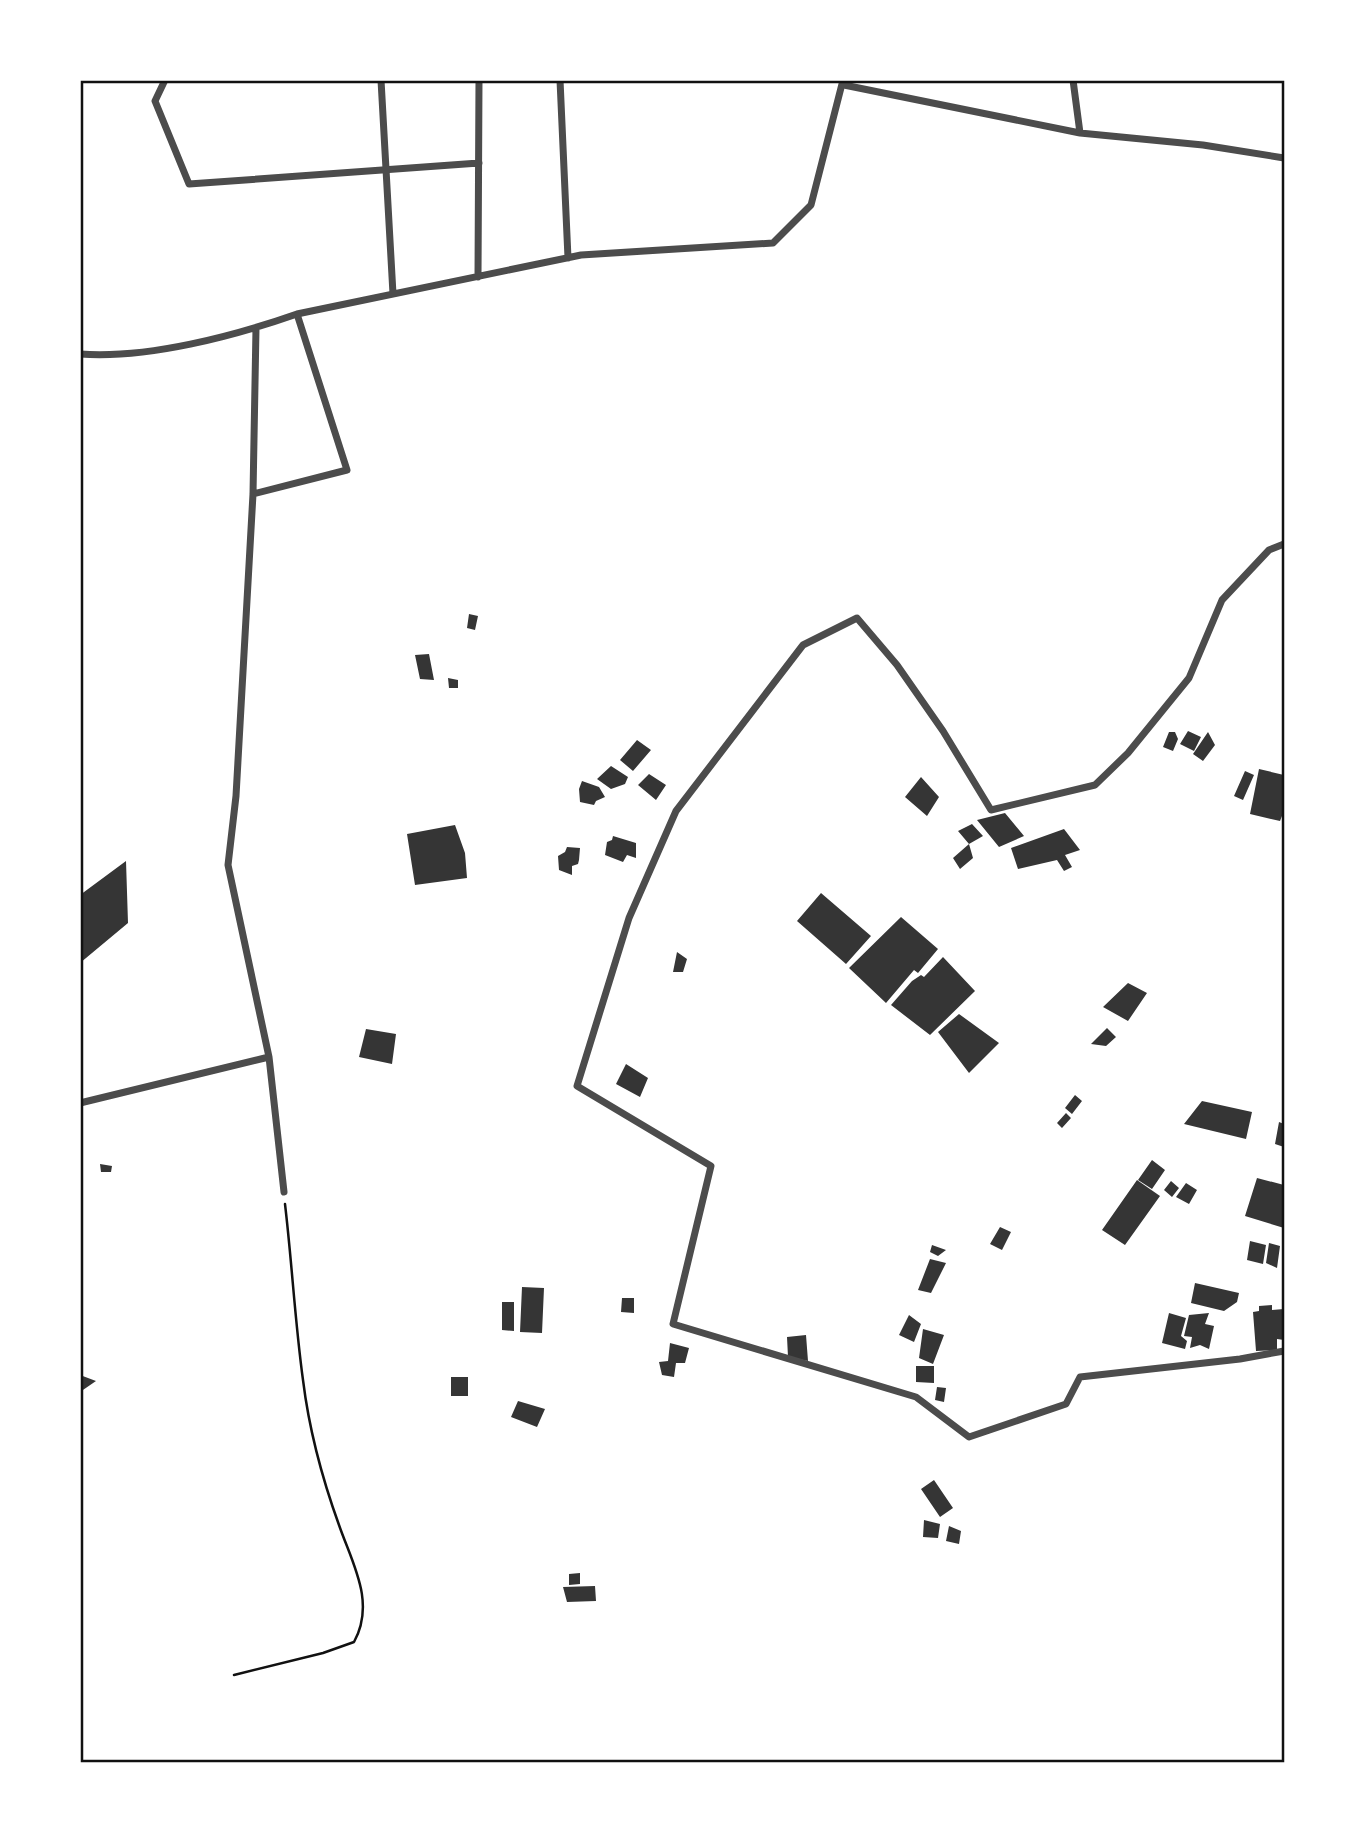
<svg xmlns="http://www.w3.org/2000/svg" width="1365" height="1843" font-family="'Work Sans',sans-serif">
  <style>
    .building { fill: #353535 }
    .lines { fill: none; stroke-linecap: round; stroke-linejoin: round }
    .path { stroke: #111; stroke-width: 2.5 }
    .minor { stroke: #4c4c4c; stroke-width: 7 }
    .neatline { fill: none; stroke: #111; stroke-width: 2.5 }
  </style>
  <rect width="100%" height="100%" fill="#fff"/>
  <path class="building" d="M469,614L478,616L475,630L467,628Z
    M429,654L434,680L420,679L415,655Z
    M448,678L458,680V688H449Z
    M1188,731L1201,737L1194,751L1180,744Z
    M1169,732H1175L1178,739L1173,751L1163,747Z
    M1208,732L1215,745L1203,761L1193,754Z
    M637,740L651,750L633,771L620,760Z
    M611,766L628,777L625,784L611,789L597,779Z
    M1259,769L1284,775V817L1282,816L1280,821L1250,814Z
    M1245,771L1254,775L1243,800L1234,796Z
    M649,774L666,785L656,800L638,785Z
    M921,777L939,797L927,816L905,797Z
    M582,781L599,787L605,797L596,801L594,805L580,802L579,789Z
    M1005,813L1024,836L999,847L977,820Z
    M972,824L983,836L969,844L958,831Z
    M455,825L465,853L467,878L415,885L407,834Z
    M1064,829L1080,850L1065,855L1072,867L1064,871L1057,860L1018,869L1011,848Z
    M613,836L636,843V858L627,855L623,862L605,855L607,842L612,840Z
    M969,844L973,858L960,869L953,858Z
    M567,847L580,848L579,860L578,864L572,866V875L559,870L558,856L565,852Z
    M126,861L128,923L80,963V895Z
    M821,893L871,936L846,964L797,921Z
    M901,917L938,949L918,973L914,970L886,1003L849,968Z
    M677,952L687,959L683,972H673Z
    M943,957L975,991L930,1035L891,1005L912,981L921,975L924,977Z
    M1128,983L1147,993L1128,1021L1103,1007Z
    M959,1014L999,1043L969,1073L938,1032Z
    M1107,1028L1116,1037L1106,1046L1091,1044Z
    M366,1029L396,1034L392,1064L359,1057Z
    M626,1064L648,1078L640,1097L616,1084Z
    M1075,1095L1082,1101L1072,1114L1065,1108Z
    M1202,1101L1252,1112L1246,1139L1184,1124Z
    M1066,1113L1071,1118L1062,1128L1057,1123Z
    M1279,1122L1284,1124V1147L1275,1144Z
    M1152,1160L1165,1170L1152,1189L1138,1180Z
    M100,1164L112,1166L111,1172H101Z
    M1257,1178L1284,1185V1228L1245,1216Z
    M1137,1180L1160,1196L1125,1245L1102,1230Z
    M1171,1181L1179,1188L1172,1197L1164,1190Z
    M1186,1183L1197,1190L1189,1204L1176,1197Z
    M1000,1227L1011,1232L1002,1250L990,1244Z
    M1250,1241L1266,1245L1263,1264L1247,1260Z
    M1269,1243L1280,1246L1277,1268L1266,1263Z
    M932,1245L946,1250L938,1256L930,1252Z
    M930,1259L946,1263L931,1293L918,1290Z
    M1195,1283L1239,1293L1237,1302L1224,1311L1191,1303Z
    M522,1287L544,1288L542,1333L520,1332Z
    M622,1298H634V1313L621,1312Z
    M502,1302H514V1331L502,1330Z
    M1272,1305V1310L1284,1309V1340L1277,1339V1350L1256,1351L1253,1312L1259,1311V1306Z
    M1169,1313L1186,1318L1181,1336L1187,1341L1185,1349L1162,1343Z
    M1209,1313L1205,1324L1214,1326L1209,1349L1200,1345L1190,1348L1192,1337L1184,1336L1189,1315Z
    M909,1315L921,1324L914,1342L899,1335Z
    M923,1329L944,1335L933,1364L919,1358Z
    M806,1335L808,1361L788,1357L787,1337Z
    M670,1343L689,1348L685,1363H676L674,1377L662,1375L659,1362L668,1361Z
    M916,1366H934V1383L916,1382Z
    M80,1375L96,1381L80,1392Z
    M451,1377H468V1396H451Z
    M937,1387L946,1388L944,1402L935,1400Z
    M518,1401L545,1409L537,1427L511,1417Z
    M934,1480L953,1508L940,1517L921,1489Z
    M924,1520L940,1524L938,1538L923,1537Z
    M949,1526L961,1531L959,1544L946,1541Z
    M580,1573V1584L569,1585V1574Z
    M595,1586L596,1601L567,1602L563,1587Z"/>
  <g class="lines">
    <path class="path" d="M234,1675L323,1653L354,1642C376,1602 352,1563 339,1525C322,1478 309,1429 303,1380C295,1322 292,1263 285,1204"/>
    <path class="minor" d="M165,80L155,101L189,184L479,163
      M381,80L393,294
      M560,80L568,258
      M1073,80L1080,133
      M844,85L1080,133L1203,145L1284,158
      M478,277L479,80
      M256,328L253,494L236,796L228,865L269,1057L284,1192
      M80,354C148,359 234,336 297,314L581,255L773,243L811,205L843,80
      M253,494L347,470L297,314
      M1284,544L1269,550L1222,600L1189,678L1128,753L1095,785L991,810L943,731L897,665L857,618L803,645L676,811L629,918L577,1086L711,1166L673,1324L916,1397L969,1437L1066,1404L1080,1377L1240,1359L1284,1351
      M80,1103L269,1057"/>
  </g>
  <rect width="1365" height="1843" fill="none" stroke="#ffffff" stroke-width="164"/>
  <rect x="82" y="82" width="1201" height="1679" class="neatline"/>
</svg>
